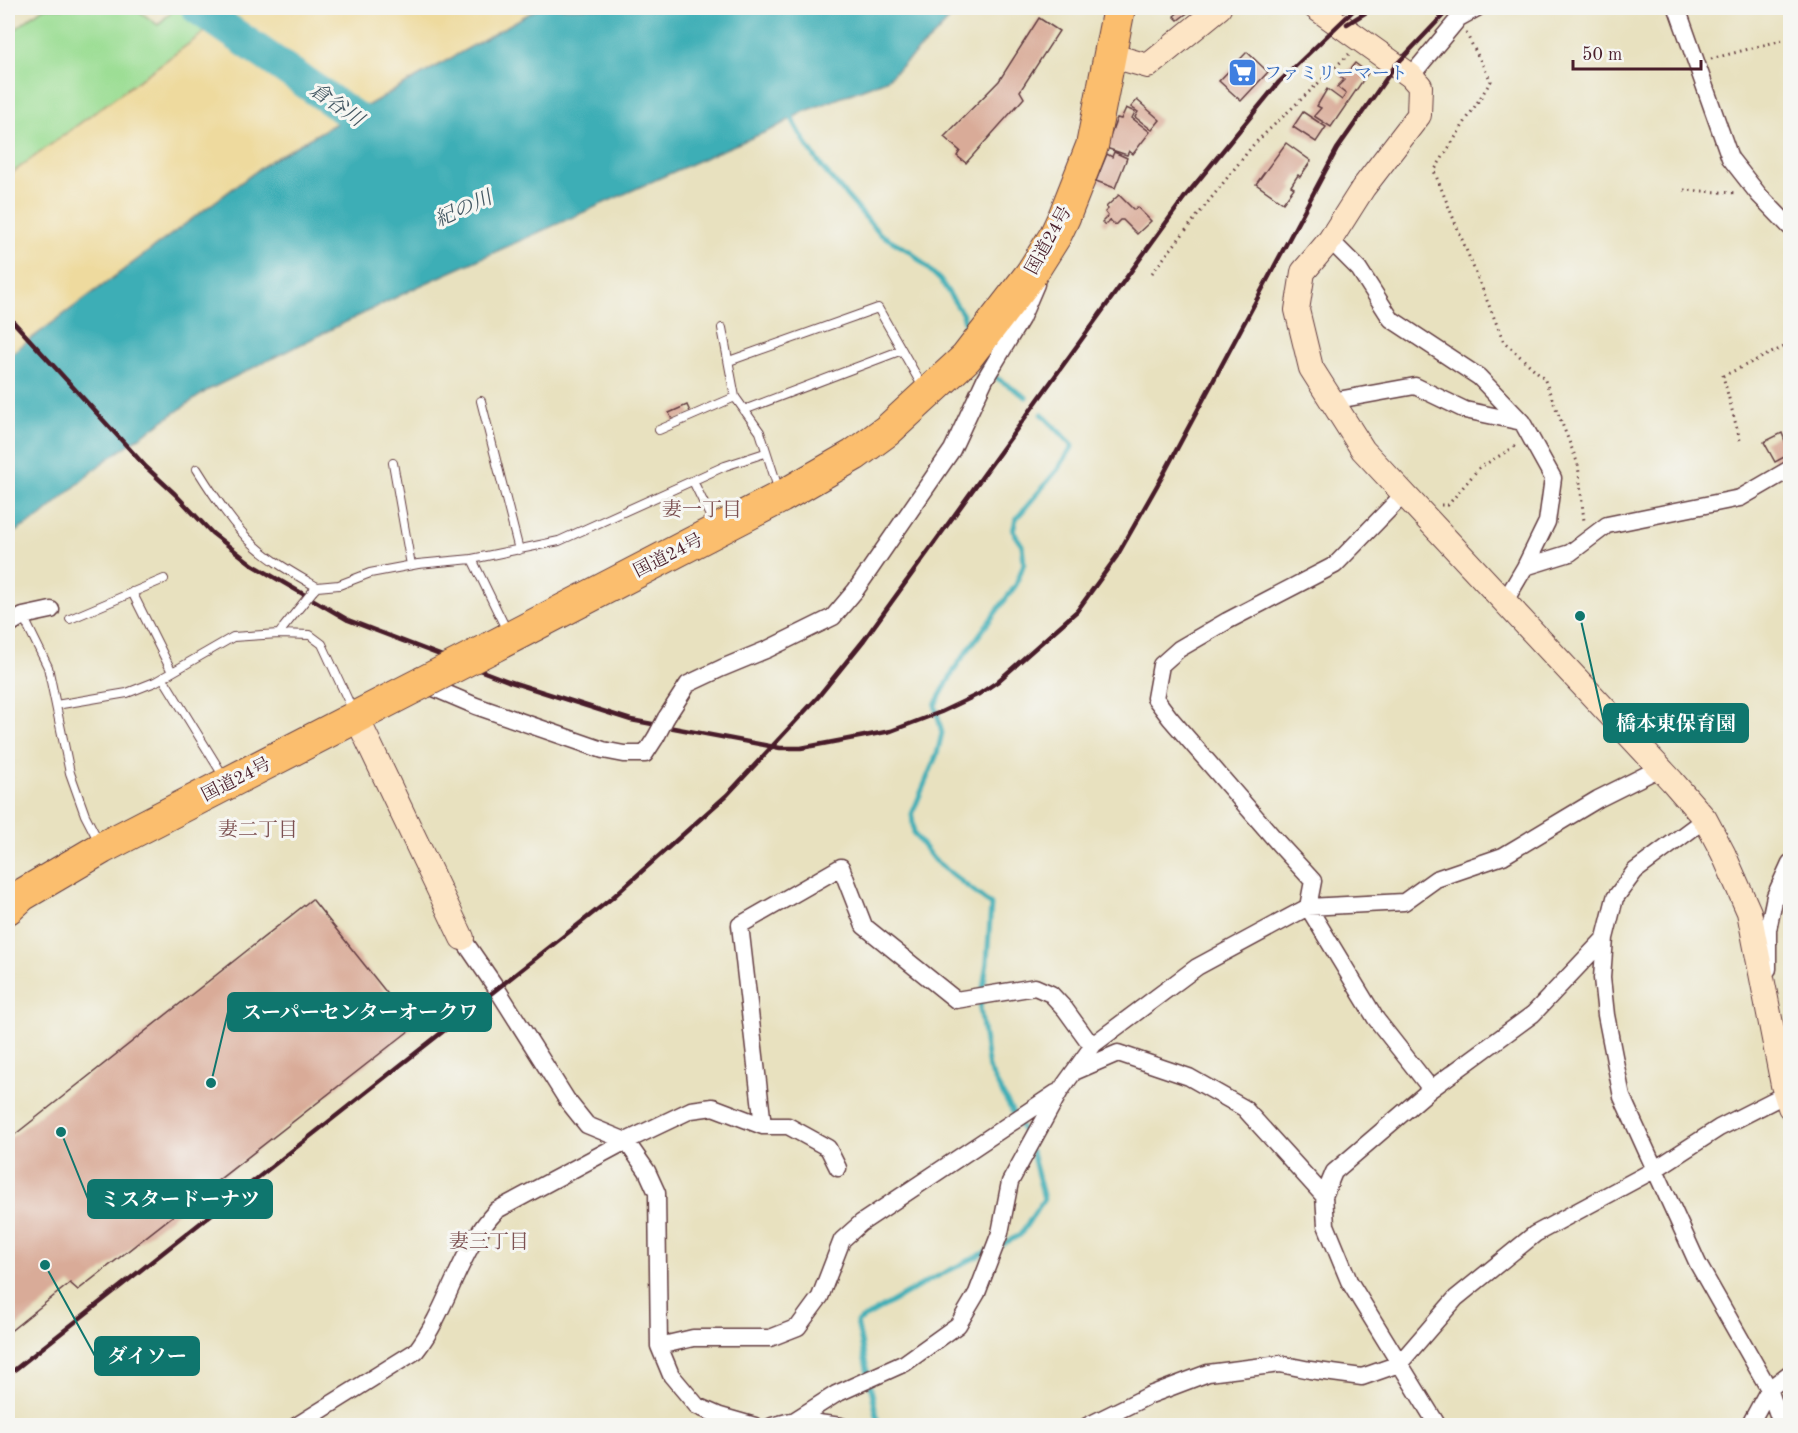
<svg xmlns="http://www.w3.org/2000/svg" width="1798" height="1433" font-family="'Old Standard TT','Noto Serif JP',serif">
  <style>
    .green { fill: #9dde95; stroke: #747e60; stroke-width: 1.5 }
    .sand { fill: #eeda9e; stroke: #9c7c64; stroke-width: 1.5 }
    .water { fill: #3caeb6; stroke: #436670; stroke-width: 1.5 }
    .lines { fill: none; stroke-linecap: round; stroke-linejoin: round }
    .stream { stroke: #3caeb6; stroke-width: 5 }
    .river { stroke: #3caeb6; stroke-width: 32 }
    .building { fill: #d9ab98 }
    .lane-casing { stroke: #623c41; stroke-width: 10 }
    .street-casing { stroke: #623c41; stroke-width: 19 }
    .secondary-casing { stroke: #623c41; stroke-width: 26 }
    .highway-casing { stroke: #623c41; stroke-width: 34 }
    .path { stroke: #623c41; stroke-width: 3; stroke-dasharray: 1.5 4.5; stroke-linecap: butt }
    .lane { stroke: #fff; stroke-width: 8 }
    .street { stroke: #fff; stroke-width: 16 }
    .secondary { stroke: #fde5c5; stroke-width: 24 }
    .highway { stroke: #fbbe6e; stroke-width: 32 }
    .rail { stroke: #4a1f2b; stroke-width: 4.5 }
    .lane-bridge-casing { stroke: #623c41; stroke-width: 10; stroke-linecap: butt }
    .street-bridge-casing { stroke: #623c41; stroke-width: 19; stroke-linecap: butt }
    .highway-bridge-casing { stroke: #623c41; stroke-width: 34; stroke-linecap: butt }
    .lane-bridge { stroke: #fff; stroke-width: 8 }
    .street-bridge { stroke: #fff; stroke-width: 16 }
    .highway-bridge { stroke: #fbbe6e; stroke-width: 32 }
    .labels { text-anchor: middle; stroke-width: 6; stroke-linejoin: round; paint-order: stroke }
    .shop-label { font-size: 18px; fill: #366cbe; stroke: #f6f6f2; text-anchor: start }
    .street-label { font-size: 18px; fill: #4a1f2b; stroke: #f6f6f2 }
    .water-label { font-size: 20px; font-style: italic; fill: #445863; stroke: #f6f6f2 }
    .neighbourhood-label { font-size: 20px; fill: #7c5051; stroke: #f6f6f2 }
    .leader { fill: none; stroke: #0f766e; stroke-width: 2 }
    .callout-dot { fill: #0f766e; stroke: #f6f6f2; stroke-width: 2 }
    .callout { fill: #0f766e; stroke: #0f766e; stroke-width: 2 }
    .callout-label { font-size: 20px; text-anchor: middle; font-weight: bold; fill: #fff }
  </style>
  <rect width="100%" height="100%" fill="#f6f6f2"/>
  <filter id="ink" filterUnits="userSpaceOnUse"><feTurbulence type="fractalNoise" baseFrequency=".0167" numOctaves="2"/><feDisplacementMap in="SourceGraphic" scale="12" xChannelSelector="R" yChannelSelector="G"/><feConvolveMatrix kernelMatrix="1 2 1 2 8 2 1 2 1" color-interpolation-filters="sRGB"/></filter>
  <filter id="wash" filterUnits="userSpaceOnUse"><feTurbulence type="fractalNoise" baseFrequency=".008" numOctaves="4" result="noise"/><feDisplacementMap in="SourceGraphic" scale="24" xChannelSelector="R" yChannelSelector="G"/><feGaussianBlur stdDeviation="1.35" result="paint"/><feColorMatrix in="noise" values="0 0 0 0 0 0 0 0 0 0 0 0 0 0 0 0 0 1.4 0 .05"/><feComposite in="paint" operator="in"/></filter>
  <g filter="url(#wash)">
    <rect width="100%" height="100%" fill="#e8e1bf"/>
    <path class="green" d="M43,8H135L158,25L175,8H238L8,176V35Z"/>
    <path class="sand" d="M238,8H539L270,161L8,356V176Z"/>
    <path class="water" d="M539,8H960L935,35L886,80L803,112L773,129L720,151L417,287L208,390L102,463L40,517L8,536V356L270,161Z"/>
    <g class="lines">
      <path class="stream" d="M789,113L806,144L824,170L880,234L911,252L941,281L963,315L968,338
        M981,366L983,369L1026,397
        M1028,1140L989,1069L980,1008L987,962L991,905L934,860L914,834L912,814L937,754L942,733L935,705L957,665L1016,585L1024,563L1022,545L1013,531L1016,519L1058,469L1073,446L1042,414
        M1001,1245L1020,1235L1044,1199L1032,1152
        M879,1426L857,1322L930,1280L990,1250"/>
      <path class="river" d="M197,8L387,139"/>
    </g>
    <g id="blocks">
      <path class="building" d="M1184,8H1194L1178,20L1174,16Z
        M1039,18L1059,31L1020,91L1024,98L966,163L957,156L960,151L944,137L999,81Z
        M1247,52L1268,72L1241,101L1219,81Z
        M1355,63L1368,73L1331,127L1314,116L1321,108L1317,106L1327,89L1342,100L1346,94L1337,87L1344,80L1340,76L1344,71L1347,73Z
        M1137,100L1160,120L1152,130L1135,117L1138,112L1131,107Z
        M1126,108L1135,112L1132,118L1150,132L1133,154L1129,151L1127,155L1106,148L1117,118L1121,119Z
        M1303,112L1326,127L1316,142L1293,127Z
        M1286,143L1311,161L1300,177L1298,175L1291,186L1294,188L1283,203L1256,184Z
        M1114,152L1127,158L1115,188L1096,181L1107,154L1112,157Z
        M1119,195L1134,210L1137,207L1151,221L1137,234L1123,220H1120L1115,225L1110,220L1105,225L1102,222L1108,216L1105,212L1108,209L1106,207Z
        M687,405L691,414L673,422L669,413Z
        M1782,433L1790,454L1775,462L1764,442Z
        M312,899L414,1027L78,1290L70,1283L8,1333V1140Z"/>
    </g>
  </g>
  <g filter="url(#ink)">
    <use href="#blocks" fill-opacity="0" stroke="#623c41" stroke-width="1.5"/>
    <g class="lines">
      <defs>
        <path id="lane" d="M722,328L735,397L760,432L779,491
          M729,361L878,308L924,389
          M481,401L519,550
          M744,410L902,350
          M659,430L735,397
          M393,463L411,565
          M197,469C212,493 228,518 247,538C267,559 293,573 317,587
          M693,481L715,526
          M472,559L559,541L725,466L765,453
          M313,591L317,587L339,585L370,573L418,564L472,559L508,633
          M132,592L172,672
          M23,616L48,667L70,773L85,815L99,842
          M70,619L164,579
          M282,630L279,634L310,635L322,644L353,711
          M163,678L224,777
          M56,705L127,693L155,682L233,637L279,634"/>
        <path id="street" d="M1677,8L1730,158L1759,195L1790,227
          M1411,76L1459,18L1477,8
          M1330,240L1359,269L1391,319L1479,377L1522,422
          M1332,401L1415,386L1465,410L1522,422L1553,478L1547,522L1525,567L1505,601
          M1404,494L1335,565L1227,621L1179,649L1161,665L1155,698L1170,718L1279,844L1313,881L1308,907L1376,1019L1431,1089
          M1525,567L1570,553L1607,525L1740,498L1790,469
          M8,625L23,616L51,610
          M422,683L476,706L603,750L624,754H645L656,737
          M666,718L688,684L722,668L768,649L833,617L855,591L952,450L985,379L1021,319L1036,284
          M1705,819L1635,871L1615,898L1605,938L1602,978L1606,1015L1622,1097L1698,1264L1769,1389L1782,1426
          M462,938L497,989L567,1100L587,1125L626,1141L647,1171L657,1193L659,1346L671,1375L697,1406L720,1416L755,1426
          M1768,969V930L1775,896L1790,863
          M1094,1044L1197,967L1308,907L1404,902L1436,879L1503,856L1598,799L1660,768
          M1074,1072L1118,1053L1189,1077L1244,1108L1324,1196
          M763,1126L740,925L841,867L864,926L956,1000L1035,987L1051,994L1065,1009L1086,1038L1094,1044L1060,1091L1010,1182L1000,1233L977,1293L958,1325L905,1363L836,1394L795,1420L772,1426
          M659,1346L693,1338H770L798,1327L820,1297L842,1240L861,1223L1056,1093
          M795,1420L841,1426
          M296,1426L416,1351C449,1308 459,1249 497,1210L626,1141L691,1110L713,1107L763,1126H788L828,1148L838,1168
          M1087,1426L1150,1395L1208,1373L1280,1364L1310,1370L1362,1377L1399,1364L1456,1298L1535,1234L1654,1170L1719,1128L1786,1094
          M1438,1426L1349,1281L1326,1225L1324,1196L1334,1172L1431,1089L1533,1014L1605,938
          M1749,1426L1769,1389L1790,1373"/>
        <path id="secondary" d="M1316,8L1411,76L1420,86L1419,115L1363,188L1330,240L1303,272L1297,310L1311,368L1363,450L1672,781L1705,819L1723,853L1749,912L1783,1085L1790,1107
          M1109,55L1148,66L1219,8
          M356,716L462,938"/>
        <path id="highway" d="M492,647L781,497L854,455L888,430L966,358L1031,274L1055,236L1064,217L1092,146L1119,8
          M8,908L22,895L102,848L422,683"/>
      </defs>
      <use href="#lane" class="lane-casing"/>
      <use href="#street" class="street-casing"/>
      <use href="#secondary" class="secondary-casing"/>
      <use href="#highway" class="highway-casing"/>
      <path class="path" d="M1466,33L1491,81L1434,171L1504,342L1544,378L1578,464L1584,521
        M1711,59L1790,38
        M1684,190L1736,193
        M1152,273L1254,144L1349,54
        M1790,306L1787,308L1790,327
        M1740,440L1723,376L1790,344
        M1441,505H1448L1479,468L1516,446"/>
      <use href="#lane" class="lane"/>
      <use href="#street" class="street"/>
      <use href="#secondary" class="secondary"/>
      <use href="#highway" class="highway"/>
      <path class="rail" d="M1347,24L1373,8
        M8,316L146,467L175,494L212,533L253,565L348,620L508,681L631,720L780,748H801L891,731L941,712L979,694L997,682L1077,611L1117,556L1163,475L1337,149L1395,66L1450,8
        M8,1375L612,898L727,795L818,697L864,640L1184,198L1279,82L1356,8"/>
      <defs>
        <path id="lane-bridge" d="M283,628L313,591"/>
        <path id="street-bridge" d="M656,737L666,718"/>
        <path id="highway-bridge" d="M422,683L492,647"/>
      </defs>
      <use href="#lane-bridge" class="lane-bridge-casing"/>
      <use href="#street-bridge" class="street-bridge-casing"/>
      <use href="#highway-bridge" class="highway-bridge-casing"/>
      <use href="#lane-bridge" class="lane-bridge"/>
      <use href="#street-bridge" class="street-bridge"/>
      <use href="#highway-bridge" class="highway-bridge"/>
    </g>
  </g>
  <defs>
    <symbol id="supermarket-square" viewBox="-11 -11 22 22"><rect x="-9" y="-9" width="18" height="18" rx="4" fill="#3f7fe0" stroke="#f6f6f2"/><path d="M-6-5.5h2.5l.6 2H6L4.5 2H-2.5L-4.4-4H-6ZM-1.5 3.2a1.3 1.3 0 1 0 .1 0ZM3 3.2a1.3 1.3 0 1 0 .1 0Z" fill="#fff"/></symbol>
  </defs>
  <g fill-rule="evenodd">
    <use href="#supermarket-square" x="1226" y="56" width="33" height="33"/>
  </g>
  <g class="labels">
    <g class="shop-label">
      <text x="1264" y="79">ファミリーマート</text>
    </g>
    <g class="street-label">
      <text transform="translate(1048 240) rotate(-61)" y="6">国道24号</text>
      <text transform="translate(668 555) rotate(-27)" y="6">国道24号</text>
      <text transform="translate(236 779) rotate(-27)" y="6">国道24号</text>
    </g>
    <g class="water-label">
      <text transform="translate(337 104) rotate(35)" y="7">倉谷川</text>
      <text transform="translate(463 208) rotate(-24)" y="7">紀の川</text>
    </g>
    <g class="neighbourhood-label">
      <text x="702" y="516">妻一丁目</text>
      <text x="258" y="836">妻二丁目</text>
      <text x="489" y="1248">妻三丁目</text>
    </g>
  </g>
  <path class="leader" d="M1580 616L1604 723M211 1083L228 1012M61 1132L88 1199M45 1265L95 1356"/>
  <g class="callout-dot">
    <circle cx="1580" cy="616" r="6"/>
    <circle cx="211" cy="1083" r="6"/>
    <circle cx="61" cy="1132" r="6"/>
    <circle cx="45" cy="1265" r="6"/>
  </g>
  <g class="callout">
    <rect x="1604" y="704" width="144" height="38" rx="6"/>
    <rect x="228" y="993" width="263" height="38" rx="6"/>
    <rect x="88" y="1180" width="184" height="38" rx="6"/>
    <rect x="95" y="1337" width="104" height="38" rx="6"/>
  </g>
  <g class="callout-label">
    <text x="1676" y="730">橋本東保育園</text>
    <text x="360" y="1019">スーパーセンターオークワ</text>
    <text x="180" y="1206">ミスタードーナツ</text>
    <text x="147" y="1363">ダイソー</text>
  </g>
  <rect width="1798" height="1433" fill="none" stroke="#f6f6f2" stroke-width="30"/>
  <path d="M1573 60v9h128v-9" fill="none" stroke="#4a1f2b" stroke-width="3"/>
  <text x="1582" y="60" font-size="18" fill="#4a1f2b" stroke="#f6f6f2" stroke-width="4.5" paint-order="stroke">50 m</text>
</svg>
